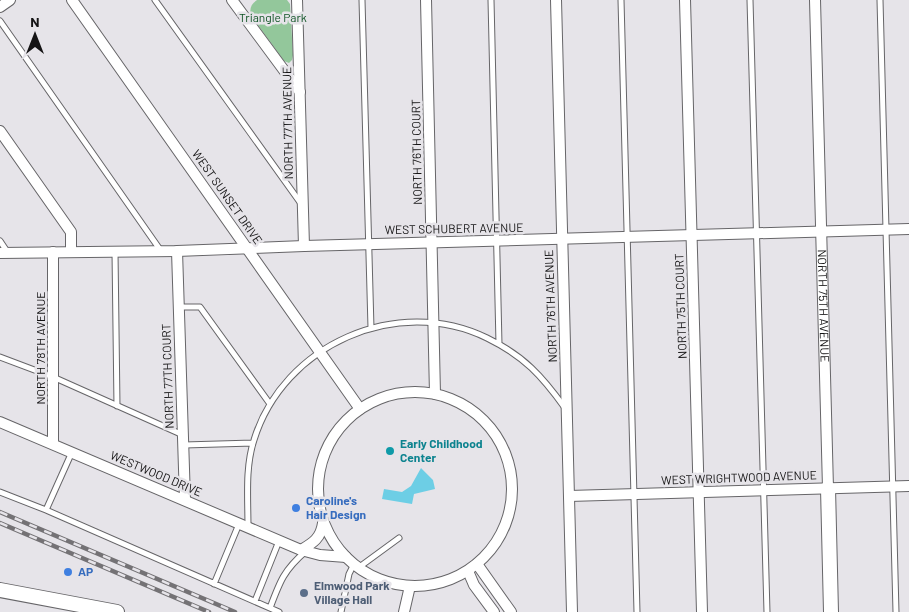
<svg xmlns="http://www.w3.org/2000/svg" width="909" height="612" font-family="Barlow,sans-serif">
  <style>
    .green { fill: #93c79b }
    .water { fill: #6dcee5 }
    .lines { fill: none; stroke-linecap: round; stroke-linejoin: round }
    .lane-casing { stroke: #666568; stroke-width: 7 }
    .street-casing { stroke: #666568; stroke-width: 12 }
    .secondary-casing { stroke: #666568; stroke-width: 16 }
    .lane { stroke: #fff; stroke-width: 5 }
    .street { stroke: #fff; stroke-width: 10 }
    .secondary { stroke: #fff; stroke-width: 14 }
    .rail-casing { stroke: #747275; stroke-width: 4.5 }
    .rail { stroke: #e6e4e9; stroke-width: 2.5; stroke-dasharray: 8; stroke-linecap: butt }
    .culture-dot { fill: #0f9aa8; stroke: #e6e4e9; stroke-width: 2 }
    .shop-dot { fill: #3f7fe0; stroke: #e6e4e9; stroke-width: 2 }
    .service-dot { fill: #5c6f8a; stroke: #e6e4e9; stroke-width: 2 }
    .labels { text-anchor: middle; stroke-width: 5; stroke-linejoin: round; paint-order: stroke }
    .park-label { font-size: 12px; fill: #0f5324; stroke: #e6e4e9 }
    .street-label { font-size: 12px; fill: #151415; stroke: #e6e4e9 }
    .culture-label { font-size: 12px; font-weight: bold; fill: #0d838f; stroke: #e6e4e9; text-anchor: start }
    .shop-label { font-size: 12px; font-weight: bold; fill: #366cbe; stroke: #e6e4e9; text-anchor: start }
    .service-label { font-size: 12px; font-weight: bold; fill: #4e5e75; stroke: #e6e4e9; text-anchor: start }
  </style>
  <rect width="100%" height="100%" fill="#e6e4e9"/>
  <path class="green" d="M257,0H287L290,4L293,55L292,60L289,63L284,61L252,17C249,10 250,5 257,0Z"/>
  <path class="water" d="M421,468L433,480L435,489L414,494L412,504L382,499L384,489L402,492L411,486Z"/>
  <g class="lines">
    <defs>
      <path id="lane" d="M155,0L302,205
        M362,0L371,328
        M491,0L499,344
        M621,0L637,612
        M750,0L767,612
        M880,0L896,612
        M0,21L161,251
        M0,241L8,253
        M115,252L117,406
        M179,307H200L270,404
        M0,357L53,377L183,435
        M184,445L253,443
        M0,492L46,510L279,612
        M46,510L72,452
        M248,527C248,499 245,467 254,440C283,345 397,294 487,338C524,356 542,376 565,408
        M358,568L399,538
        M214,584L239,524
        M255,601L279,541
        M270,608C280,581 284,570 306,551
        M341,612L349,574L354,564"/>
      <g id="street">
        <path d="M72,0L360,409"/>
        <path d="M232,0L300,92"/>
        <path d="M297,0L304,246"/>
        <path d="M426,0L435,394"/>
        <path d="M556,0L572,612"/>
        <path d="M685,0L702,612"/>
        <path id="s1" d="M815,0L828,488"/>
        <path d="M0,7L10,0"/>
        <path d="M0,131L71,232V251"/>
        <path d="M177,251L185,500"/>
        <path d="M0,253L177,251L304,246L909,229"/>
        <circle cx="415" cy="489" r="97"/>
        <path d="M0,422L301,550L320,555L346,557"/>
        <path d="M53,443V252"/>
        <path d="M569,496L909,486"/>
        <path d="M301,550C313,543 321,538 323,523"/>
        <path d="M477,564L511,612"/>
        <path d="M468,571L474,585L494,612"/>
        <path d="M404,612L410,586"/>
      </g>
      <path id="secondary" d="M828,488L831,612
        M0,590L117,612"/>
    </defs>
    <use href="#lane" class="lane-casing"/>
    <use href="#street" class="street-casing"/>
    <use href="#secondary" class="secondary-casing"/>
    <use href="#lane" class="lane"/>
    <use href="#street" class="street"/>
    <use href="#secondary" class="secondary"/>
    <defs>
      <path id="rail" d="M0,512L235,612
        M0,523L209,612"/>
    </defs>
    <use href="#rail" class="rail-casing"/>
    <use href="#rail" class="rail"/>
  </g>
  <circle class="culture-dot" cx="390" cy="451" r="5"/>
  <g class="shop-dot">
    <circle cx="296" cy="508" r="5"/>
    <circle cx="68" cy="572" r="5"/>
  </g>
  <circle class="service-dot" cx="304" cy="593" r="5"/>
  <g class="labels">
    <g class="park-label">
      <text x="273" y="22">Triangle Park</text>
    </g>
    <g class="street-label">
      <text transform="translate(288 123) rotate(-91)" y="4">NORTH 77TH AVENUE</text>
      <text transform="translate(417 152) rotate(-91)" y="4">NORTH 76TH COURT</text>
      <text transform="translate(227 197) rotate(55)" y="4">WEST SUNSET DRIVE</text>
      <text transform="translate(454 229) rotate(-1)" y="4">WEST SCHUBERT AVENUE</text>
      <text transform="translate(551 306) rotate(-92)" y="4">NORTH 76TH AVENUE</text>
      <text transform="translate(681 306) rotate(-92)" y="4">NORTH 75TH COURT</text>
      <text dy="4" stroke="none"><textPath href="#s1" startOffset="306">NORTH 75TH AVENUE</textPath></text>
      <text transform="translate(41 348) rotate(-90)" y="4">NORTH 78TH AVENUE</text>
      <text transform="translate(168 376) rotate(-92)" y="4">NORTH 77TH COURT</text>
      <text transform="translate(156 474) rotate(23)" y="4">WESTWOOD DRIVE</text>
      <text transform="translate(739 478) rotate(-2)" y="4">WEST WRIGHTWOOD AVENUE</text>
    </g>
    <g class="culture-label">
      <text x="400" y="448">Early Childhood<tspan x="400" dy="14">Center</tspan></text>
    </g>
    <g class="shop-label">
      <text x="306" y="505">Caroline's<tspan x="306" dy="14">Hair Design</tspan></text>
      <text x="78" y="576">AP</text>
    </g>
    <g class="service-label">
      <text x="314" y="590">Elmwood Park<tspan x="314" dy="14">Village Hall</tspan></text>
    </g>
  </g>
  <g transform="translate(35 35)" stroke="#e6e4e9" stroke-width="4" paint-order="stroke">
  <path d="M0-4L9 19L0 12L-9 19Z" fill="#151415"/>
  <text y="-8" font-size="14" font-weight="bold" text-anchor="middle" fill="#151415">N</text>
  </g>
</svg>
